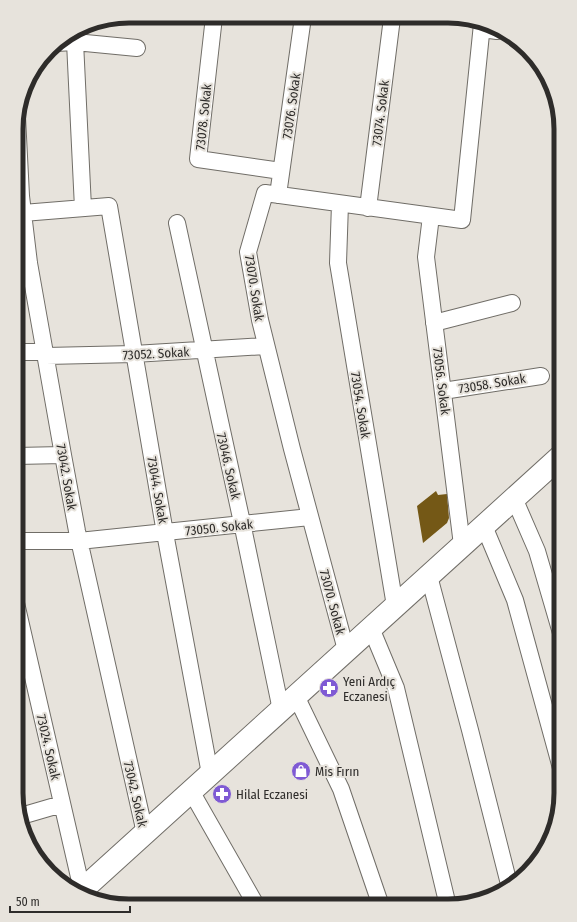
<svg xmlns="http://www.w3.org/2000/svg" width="577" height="922" font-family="'Fira Sans Condensed',sans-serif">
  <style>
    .building { fill: #745816 }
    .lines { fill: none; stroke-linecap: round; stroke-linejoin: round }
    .street-casing { stroke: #706d67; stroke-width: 18 }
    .secondary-casing { stroke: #706d67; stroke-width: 24 }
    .street { stroke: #fff; stroke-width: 16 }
    .secondary { stroke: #fff; stroke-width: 22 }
    .labels { text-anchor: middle; stroke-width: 4; stroke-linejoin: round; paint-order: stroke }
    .street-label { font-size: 13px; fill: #2e2c2a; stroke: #e7e3dc }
    .poi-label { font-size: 13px; fill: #2e2c2a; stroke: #e7e3dc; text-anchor: start }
    .rim { fill: none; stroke: #2e2c2a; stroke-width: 5 }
  </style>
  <rect width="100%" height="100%" fill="#e7e3dc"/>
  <path class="building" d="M129,16H160V18L110,21Z
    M436,491L438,495L447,494L449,518L447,523L423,543L417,506Z"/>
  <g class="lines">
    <defs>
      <path id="street" d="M214,17L198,159L281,171
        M482,29L497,31
        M75,42L83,208
        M56,43L75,42L137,48
        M17,117L21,196L29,263L63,455L77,531L145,833
        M278,195L303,17
        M340,204L338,263L395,606
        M368,208L392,18
        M23,213L109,206L165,533L210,774
        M431,216L426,257L462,545
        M177,223L241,518L281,710
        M434,323L512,303
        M17,352H45
        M46,356L134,354L266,346
        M443,391L541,376
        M16,456L63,455
        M514,498L537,551L561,633
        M484,526L515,600L561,768
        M16,541H79L310,517
        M429,576L470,730L509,884
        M16,603L82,890
        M371,628L396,688L448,906
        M346,650L292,449L260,320L248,252L265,193L462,220L482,24
        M296,696L341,789L381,906
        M191,791L256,905
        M21,816L62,804"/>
      <path id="secondary" d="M81,891L561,456"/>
    </defs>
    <use href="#street" class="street-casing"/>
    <use href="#secondary" class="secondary-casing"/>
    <use href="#street" class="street"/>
    <use href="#secondary" class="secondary"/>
  </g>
  <defs>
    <symbol id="pharmacy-disc" viewBox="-11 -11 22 22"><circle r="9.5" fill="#7f5ad4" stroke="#e7e3dc"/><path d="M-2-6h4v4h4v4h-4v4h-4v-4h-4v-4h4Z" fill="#fff"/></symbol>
    <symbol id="shop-disc" viewBox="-11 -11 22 22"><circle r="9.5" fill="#7f5ad4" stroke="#e7e3dc"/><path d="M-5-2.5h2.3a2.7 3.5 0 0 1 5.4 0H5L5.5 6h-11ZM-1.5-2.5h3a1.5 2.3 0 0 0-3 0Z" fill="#fff"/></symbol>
  </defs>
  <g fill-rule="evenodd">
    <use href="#pharmacy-disc" x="318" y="677" width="22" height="22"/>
    <use href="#shop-disc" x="290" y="760" width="22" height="22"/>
    <use href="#pharmacy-disc" x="211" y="783" width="22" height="22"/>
  </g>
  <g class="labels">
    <g class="street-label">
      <text transform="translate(291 106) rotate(-82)" y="5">73076. Sokak</text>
      <text transform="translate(380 113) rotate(-83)" y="5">73074. Sokak</text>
      <text transform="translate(203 117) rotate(-84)" y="5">73078. Sokak</text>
      <text transform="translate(255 288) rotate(81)" y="5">73070. Sokak</text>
      <text transform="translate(156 353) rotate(-3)" y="5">73052. Sokak</text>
      <text transform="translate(442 381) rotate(83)" y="5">73056. Sokak</text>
      <text transform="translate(492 383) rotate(-9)" y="5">73058. Sokak</text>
      <text transform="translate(361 405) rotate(81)" y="5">73054. Sokak</text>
      <text transform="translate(229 466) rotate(77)" y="5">73046. Sokak</text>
      <text transform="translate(67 477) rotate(80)" y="5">73042. Sokak</text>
      <text transform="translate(158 490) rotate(80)" y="5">73044. Sokak</text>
      <text transform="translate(219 527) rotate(-6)" y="5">73050. Sokak</text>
      <text transform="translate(333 602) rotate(75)" y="5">73070. Sokak</text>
      <text transform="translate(49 747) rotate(77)" y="5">73024. Sokak</text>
      <text transform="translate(136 794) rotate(77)" y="5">73042. Sokak</text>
    </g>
    <g class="poi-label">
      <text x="343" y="686">Yeni Ardıç<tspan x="343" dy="15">Eczanesi</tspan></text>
      <text x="315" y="776">Mis Fırın</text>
      <text x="236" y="799">Hilal Eczanesi</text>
    </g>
  </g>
  <path d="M0 0H577V922H0ZM129 23H448A106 106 0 0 1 554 129V793A106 106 0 0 1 448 899H129A106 106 0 0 1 23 793V129A106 106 0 0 1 129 23Z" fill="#e7e3dc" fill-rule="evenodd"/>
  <path class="rim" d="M129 23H448A106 106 0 0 1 554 129V793A106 106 0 0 1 448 899H129A106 106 0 0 1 23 793V129A106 106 0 0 1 129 23Z"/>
  <path d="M10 906v6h120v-6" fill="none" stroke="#2e2c2a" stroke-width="2"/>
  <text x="16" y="906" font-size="12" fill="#2e2c2a" stroke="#e7e3dc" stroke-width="3" paint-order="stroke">50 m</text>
</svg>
